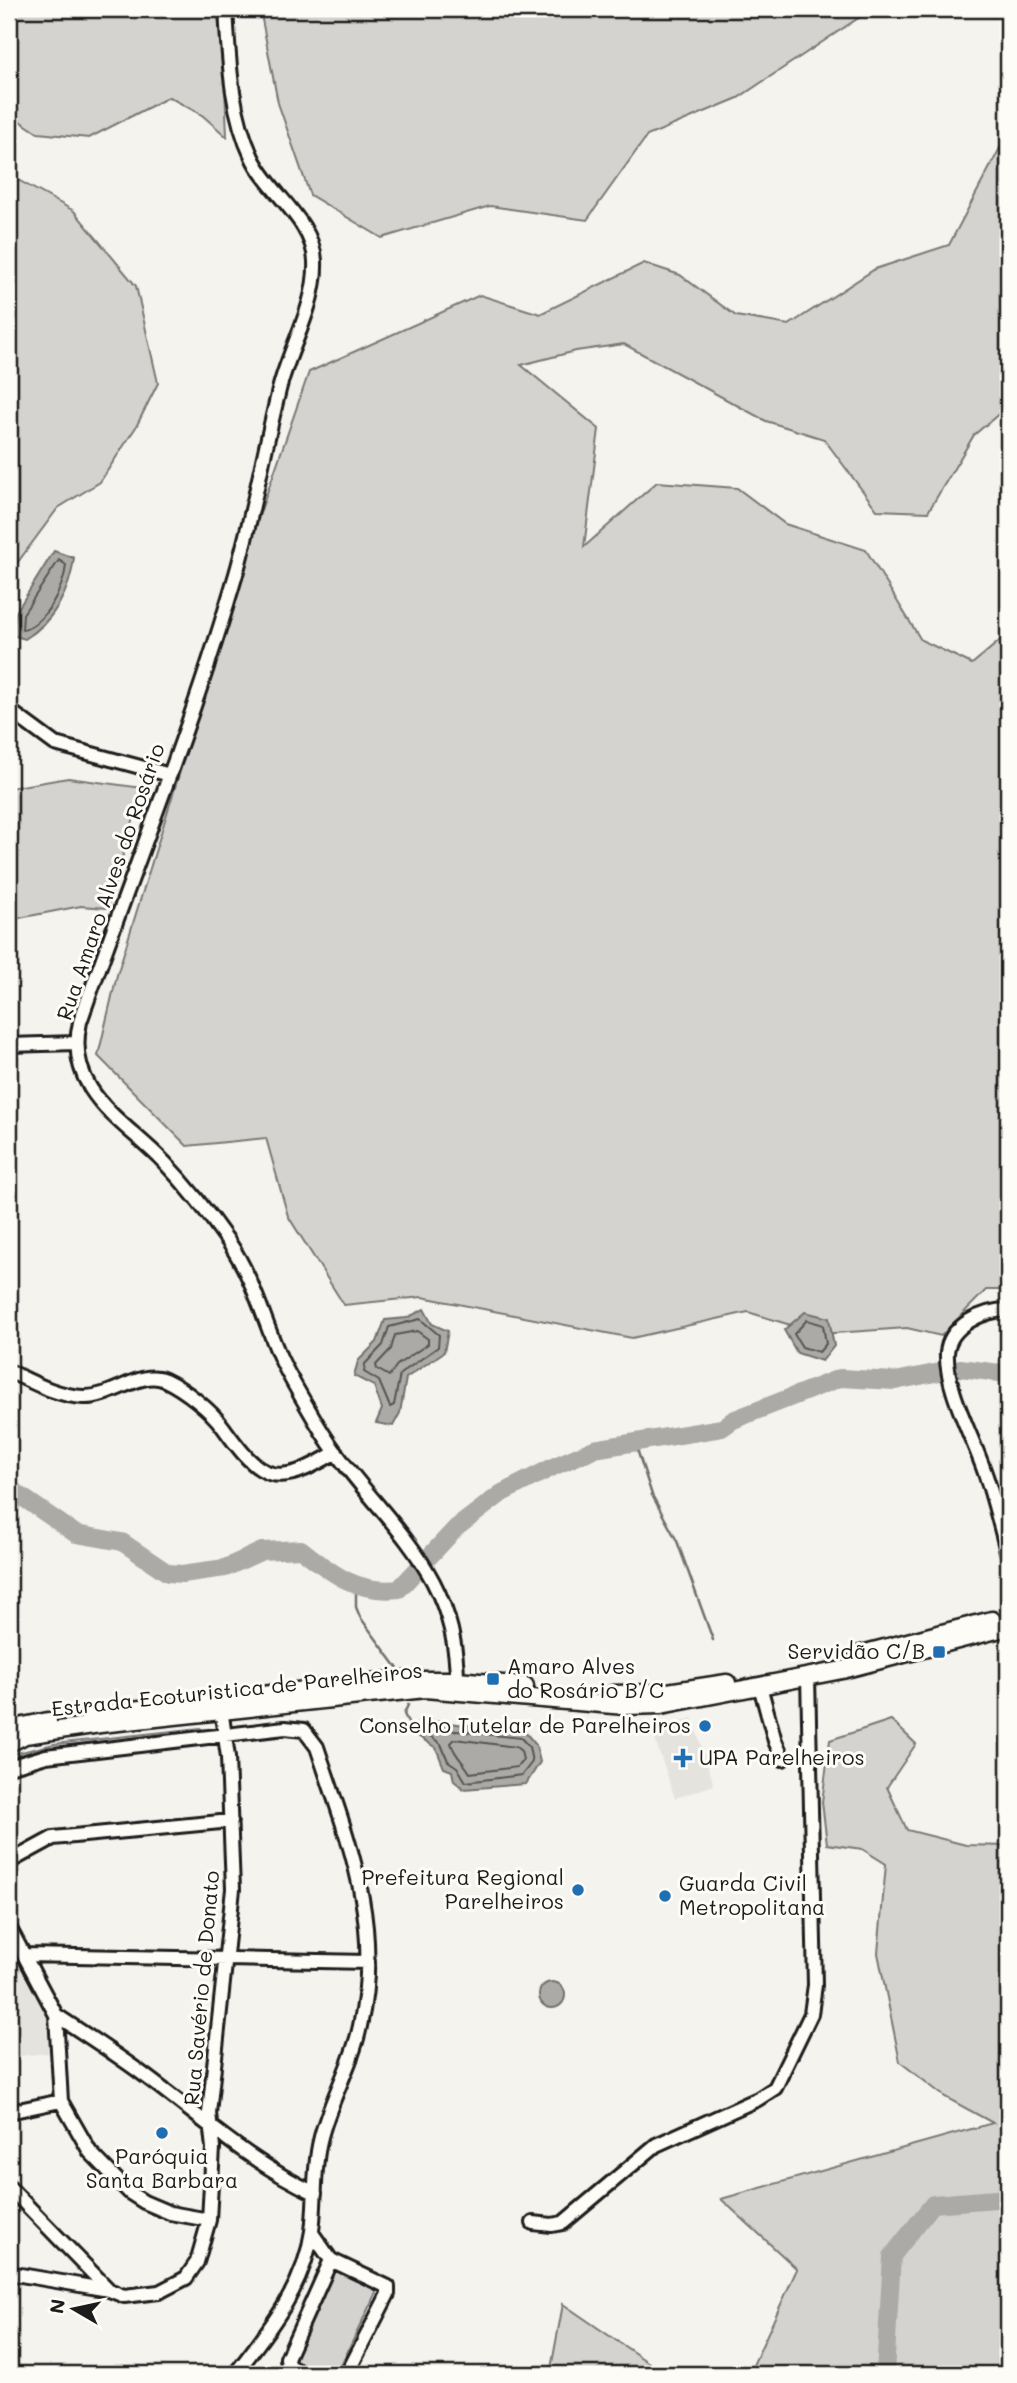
<svg xmlns="http://www.w3.org/2000/svg" width="1017" height="2383" font-family="Mali,sans-serif">
  <style>
    .built { fill: #e4e3de }
    .green { fill: #d4d3cf; stroke: #787876; stroke-width: 2 }
    .water { fill: #abaaa6; stroke: #72716f; stroke-width: 2 }
    .lines { fill: none; stroke-linecap: round; stroke-linejoin: round }
    .shore { stroke: #555553; stroke-width: 2 }
    .stream { stroke: #72716f; stroke-width: 2.5 }
    .river { stroke: #abaaa6; stroke-width: 18 }
    .minor-casing { stroke: #1c1c1c; stroke-width: 18 }
    .major-casing { stroke: #1c1c1c; stroke-width: 21 }
    .minor { stroke: #fdfcf7; stroke-width: 12 }
    .major { stroke: #fdfcf7; stroke-width: 16 }
    .poi-dot { fill: #1f6fb2; stroke: #fdfcf7; stroke-width: 2.5 }
    .labels { text-anchor: middle; stroke-width: 6; stroke-linejoin: round; paint-order: stroke }
    .street-label { font-size: 21px; fill: #1c1c1c; stroke: #fdfcf7 }
    .poi-label { font-size: 21px; fill: #1c1c1c; stroke: #fdfcf7; text-anchor: end }
  </style>
  <rect width="100%" height="100%" fill="#f4f3ee"/>
  <filter id="ink" filterUnits="userSpaceOnUse"><feTurbulence type="fractalNoise" baseFrequency=".0143" numOctaves="2"/><feDisplacementMap in="SourceGraphic" scale="14" xChannelSelector="R" yChannelSelector="G"/><feConvolveMatrix kernelMatrix="1 2 1 2 8 2 1 2 1" color-interpolation-filters="sRGB"/></filter>
  <g filter="url(#ink)">
    <path class="built" d="M692,1718L714,1785L675,1798L652,1731Z
      M9,1948L47,2017L49,2053L9,2057Z"/>
    <path class="green" d="M9,9H222L227,137L202,115L169,97L89,138L38,133L9,114Z
      M260,9H872L738,98L647,136L587,220L490,206L382,238L310,195L278,103Z
      M1008,133V406L974,435L928,512L877,510L824,439L766,421L624,344L576,351L521,365L599,429L584,547L657,482L737,488L785,524L866,550L921,640L972,664L1008,634V1290H986L941,1336L907,1328L820,1334L748,1312L632,1338L422,1297L344,1305L288,1216L266,1138L187,1146L98,1056L117,975L259,516L309,372L480,295L540,314L644,263L680,275L736,316L789,325L875,269L949,245Z
      M9,175L74,211L136,286L158,383L136,427L100,482L58,508L9,574Z
      M68,778L143,788L107,908L81,906L9,920V788Z
      M891,1720L916,1744L887,1787L907,1830L966,1845L1008,1846V2374H749L797,2269L721,2199L993,2123L945,2097L900,2062L878,1953L886,1864L862,1849L827,1844L822,1802L830,1740Z
      M200,1728L203,1730L56,1747L9,1760V1755L54,1744Z
      M332,2266L380,2284L337,2374H318L289,2360Z
      M563,2304L665,2374H550Z"/>
    <path class="water" d="M54,551L74,558C70,591 54,621 25,639L12,635L16,612Z
      M424,1309L432,1324L448,1331L444,1352L406,1378L400,1413L393,1426L376,1423L382,1409L374,1386L354,1376L358,1361L377,1342L385,1320L407,1318Z
      M805,1312L829,1318L834,1346L822,1361L797,1353L784,1330Z
      M432,1721L525,1732L536,1745L540,1762L526,1784L464,1789L454,1781L452,1771L444,1768L436,1748L413,1733L419,1722Z
      M539 1995a13 13 0 1 1 26 0a13 13 0 1 1-26 0Z"/>
    <g class="lines">
      <path class="shore" d="M59,560L66,565C64,587 45,625 22,630L23,614Z
        M420,1319L439,1335L438,1347L400,1374L394,1405L390,1407L379,1381L364,1372L365,1364L383,1345L389,1327Z
        M807,1320L823,1325L826,1344L819,1352L802,1347L794,1334Z
        M417,1331L428,1339V1344L397,1365L389,1376L377,1369L376,1365L391,1349L395,1335Z
        M429,1728L521,1738L529,1747L532,1762L522,1775L466,1782L457,1767L448,1761L441,1744L426,1733Z
        M455,1739L516,1747L521,1751L523,1760L517,1767L470,1773C464,1762 454,1755 451,1743Z"/>
      <path class="stream" d="M634,1440L652,1495L677,1541L713,1640
        M356,1586V1607L360,1617L399,1670
        M408,1705L404,1714L413,1733"/>
      <path class="river" d="M9,1488L76,1534L122,1542L168,1573L182,1574L225,1568L262,1551L301,1549C332,1574 358,1594 399,1589L456,1528L502,1493L555,1466L594,1449L722,1428L733,1420L840,1378L895,1381L960,1368L1008,1374
        M885,2374L892,2256L933,2204L1008,2198"/>
      <defs>
        <path id="minor" d="M226,9C229,58 230,111 252,157C268,192 313,220 315,261C317,305 289,348 279,390C264,451 253,514 236,574C192,726 132,873 80,1022C64,1092 125,1121 165,1163C188,1187 209,1214 228,1241C253,1277 263,1318 280,1357C290,1379 304,1401 316,1422C371,1517 459,1560 457,1686
          M9,710L55,744L170,775
          M9,1045L76,1043
          M1008,1310C984,1310 949,1325 947,1353C945,1389 975,1441 986,1476C995,1502 1001,1529 1008,1555
          M9,1371C32,1382 57,1396 84,1397C112,1398 141,1369 165,1380C184,1389 211,1410 223,1427C261,1480 275,1490 336,1452
          M760,1686L775,1741L783,1759
          M9,1767L46,1756L285,1728L304,1730L317,1747C349,1843 383,1923 360,2026C352,2066 329,2101 320,2141C313,2170 316,2202 312,2231C304,2288 269,2330 235,2374
          M9,1862L53,1838L231,1821
          M9,1927L56,2015L61,2101L90,2152L130,2193L144,2202L170,2213L209,2220
          M26,1955L368,1962
          M56,2015C86,2035 116,2054 144,2075C201,2117 250,2163 315,2193
          M9,2112L61,2101
          M9,2187L109,2290
          M533,2223L552,2225L563,2223L656,2145L758,2099L775,2088L811,2014L815,1985L808,1677
          M312,2233L331,2260L388,2287V2294L347,2374
          M9,2273L109,2290L124,2296L159,2292L186,2278L197,2262L209,2220L213,2148L209,2113L233,1889L228,1757L220,1702
          M305,2374L288,2366L287,2358L331,2260"/>
        <path id="major" d="M858,1655L992,1620
          M613,1694L661,1693L727,1683
          M88,1715L393,1680H457L525,1686
          M9,1729L48,1721
          M9,1743L25,1735L100,1724L425,1689L625,1706L661,1705L842,1670L1008,1627"/>
      </defs>
      <use href="#minor" class="minor-casing"/>
      <use href="#major" class="major-casing"/>
      <use href="#minor" class="minor"/>
      <use href="#major" class="major"/>
    </g>
  </g>
  <g class="poi-dot">
    <rect x="932" y="1645" width="14" height="14" rx="3.5"/>
    <rect x="486" y="1672" width="14" height="14" rx="3.5"/>
    <circle cx="705" cy="1726" r="7"/>
    <path d="M679.5 1747.5h7v7h7v7h-7v7h-7v-7h-7v-7h7z"/>
    <circle cx="578" cy="1890" r="7"/>
    <circle cx="665" cy="1896" r="7"/>
    <circle cx="162" cy="2133" r="7"/>
  </g>
  <g class="labels">
    <g class="street-label">
      <text transform="translate(111 882) rotate(-71)" y="7">Rua Amaro Alves do Rosário</text>
      <text transform="translate(237 1690) rotate(-6)" y="7">Estrada Ecoturistica de Parelheiros</text>
      <text transform="translate(202 1988) rotate(-85)" y="7">Rua Savério de Donato</text>
    </g>
    <g class="poi-label">
      <text x="925" y="1659">Servidão C/B</text>
      <text x="507" y="1674" text-anchor="start">Amaro Alves<tspan x="507" dy="24">do Rosário B/C</tspan></text>
      <text x="691" y="1733">Conselho Tutelar de Parelheiros</text>
      <text x="699" y="1765" text-anchor="start">UPA Parelheiros</text>
      <text x="564" y="1885">Prefeitura Regional<tspan x="564" dy="24">Parelheiros</tspan></text>
      <text x="679" y="1891" text-anchor="start">Guarda Civil<tspan x="679" dy="24">Metropolitana</tspan></text>
      <text x="162" y="2164" text-anchor="middle">Paróquia<tspan x="162" dy="24">Santa Barbara</tspan></text>
    </g>
  </g>
  <rect width="1017" height="2383" fill="none" stroke="#fdfcf7" stroke-width="35"/>
  <rect x="18" y="18" width="982" height="2348" fill="none" stroke="#1c1c1c" stroke-width="2.5" filter="url(#ink)"/>
  <g transform="translate(74 2309) rotate(279)" stroke="#fdfcf7" stroke-width="5" paint-order="stroke">
  <path d="M0-5L12 26L0 18L-12 26Z" fill="#1c1c1c"/>
  <text y="-10" font-size="19" font-weight="bold" text-anchor="middle" fill="#1c1c1c">N</text>
  </g>
</svg>
